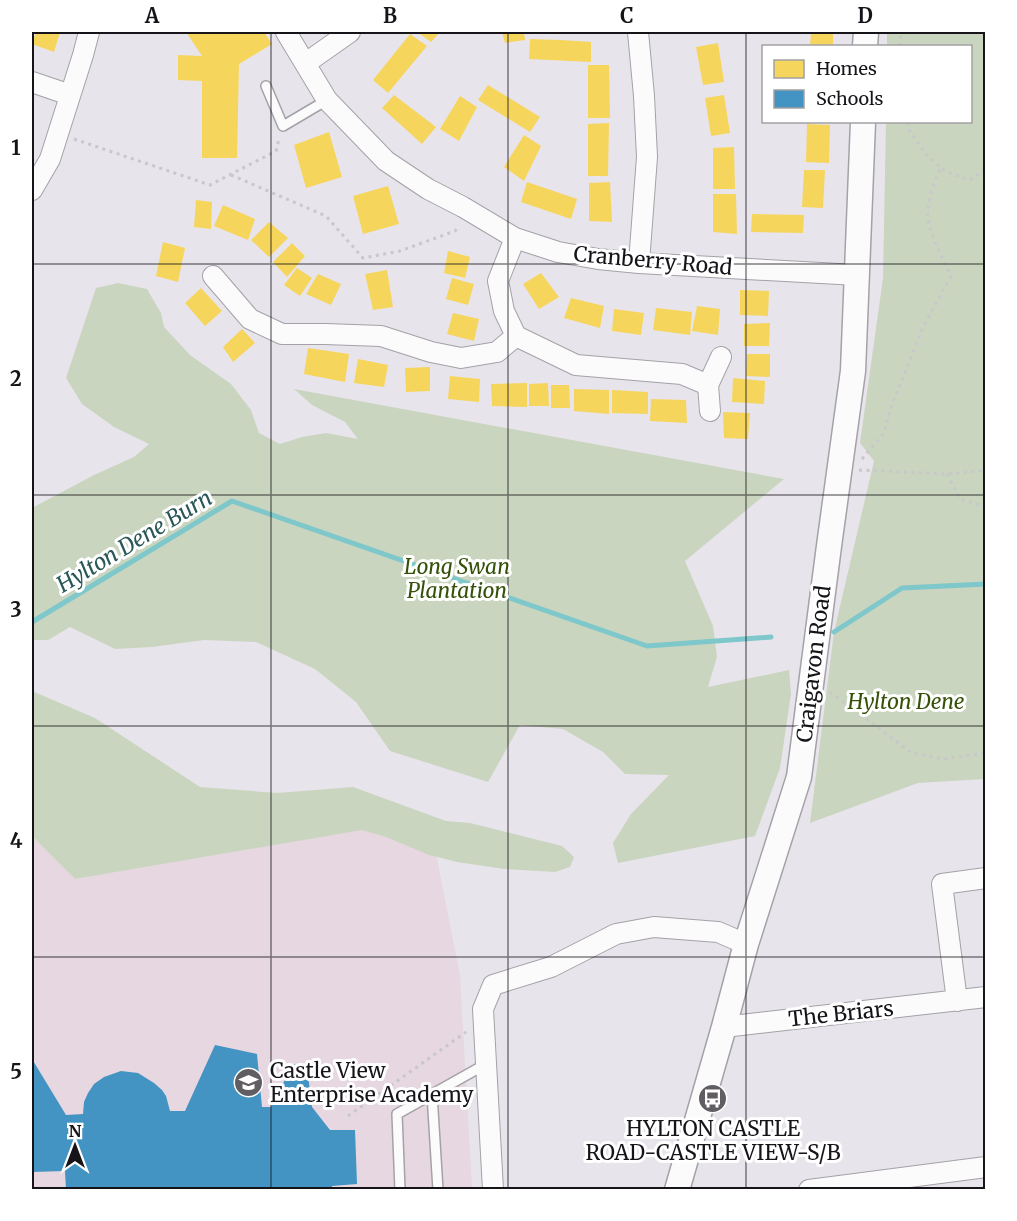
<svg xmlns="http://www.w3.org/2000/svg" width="1017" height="1221" font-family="Merriweather,serif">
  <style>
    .education { fill: #e6d7e0 }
    .green { fill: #cad5bf }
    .homes { fill: #f6d55c }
    .schools { fill: #4393c3 }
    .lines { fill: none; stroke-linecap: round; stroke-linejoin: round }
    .stream { stroke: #7ec7ca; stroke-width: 5 }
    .service-casing { stroke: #a4a1a7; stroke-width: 12 }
    .minor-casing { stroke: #a4a1a7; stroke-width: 22 }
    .tertiary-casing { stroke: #a4a1a7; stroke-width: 27 }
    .path { stroke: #c8c7c9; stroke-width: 3; stroke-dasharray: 3 4.5; stroke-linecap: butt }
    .service { stroke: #fcfbfc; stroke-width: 9 }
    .minor { stroke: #fcfbfc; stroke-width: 20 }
    .tertiary { stroke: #fcfbfc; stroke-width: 24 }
    .grid { fill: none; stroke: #161419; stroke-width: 1.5; stroke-opacity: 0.55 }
    .labels { text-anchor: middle; stroke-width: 6; stroke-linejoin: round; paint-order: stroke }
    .street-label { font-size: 21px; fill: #161419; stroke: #fff }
    .park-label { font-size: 21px; font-style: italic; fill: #355108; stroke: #fff }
    .poi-label { font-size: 21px; fill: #161419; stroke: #fff; text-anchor: start }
    .water-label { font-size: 22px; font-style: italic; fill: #295757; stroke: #fff }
    .neatline { fill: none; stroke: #161419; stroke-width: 2 }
    .grid-label { font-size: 20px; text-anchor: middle; font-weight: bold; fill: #161419 }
  </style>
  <rect width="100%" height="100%" fill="#e8e4ec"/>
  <path class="education" d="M429,818L460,976L472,1189H32V836L75,879Z"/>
  <path class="green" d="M887,32H985V779L918,783L810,823L834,632L874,461L860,443L883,278L886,122H970V46H887Z
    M118,283L147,289L161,313L164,327L190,355L231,384L251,410L259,433L280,444L302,437L326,433L358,439L345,422L312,405L294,389L784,479L685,561L713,626L717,657L708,687L789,670L791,694L780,768L755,836L618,863L613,843L631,814L669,775L625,774L603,752L563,729L520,725L488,782L390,751L356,702L315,669L256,642L204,640L152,647L115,649L70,627L48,640H32V508L94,475L134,457L149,444L114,427L82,404L66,378L96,288Z
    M32,691L95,718L200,787L277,793L353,787L446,821L470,823L562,846L574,857L570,867L555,872L504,869L457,862L429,855L386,837L362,830L75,879L32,836Z"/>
  <path class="homes" d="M36,32H60L54,52L32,44Z
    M186,32H264L272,44L239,64L237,158H202V81L178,80V55L202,56Z
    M417,32H440L431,42Z
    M502,32H524L525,40L505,43Z
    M811,32H833V46H810Z
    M410,34L427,46L388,93L373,80Z
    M530,39L561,40L591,42V62L529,59Z
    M718,43L724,82L703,85L696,47Z
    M588,65H609L610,118H588Z
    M488,85L540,117L530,132L478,100Z
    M394,95L436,127L422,144L382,108Z
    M724,95L730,133L711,136L705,98Z
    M460,96L477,107L459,141L440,129Z
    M609,123L608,176H588V124Z
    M807,124L830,125L829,163L806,162Z
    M329,132L342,177L306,188L294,145Z
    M524,135L541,146L524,181L504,167Z
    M734,147L735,189H713V148Z
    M804,170H825L823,208L802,207Z
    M527,182L577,199L571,219L521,202Z
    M610,182L612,222L589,221V183Z
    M388,186L399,224L363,234L353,196Z
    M713,194H736L737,234L713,232Z
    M196,200L212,202L211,229L194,227Z
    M223,205L255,219L248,240L214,226Z
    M752,214L804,215L803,233L751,232Z
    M269,222L288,238L269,257L251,240Z
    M163,242L185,248L178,282L156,276Z
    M292,243L305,256L287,277L273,262Z
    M448,251L470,257L465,278L444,273Z
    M297,268L312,278L300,296L284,285Z
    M387,270L393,307L373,310L365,274Z
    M541,273L559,297L539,309L523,284Z
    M318,274L341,284L331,305L306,294Z
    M452,278L474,284L468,305L446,299Z
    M201,288L222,311L205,326L185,303Z
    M740,290L769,291L768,316L740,315Z
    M571,298L604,306L600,328L564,318Z
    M697,306L720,309L718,335L692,331Z
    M656,308L692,312L690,335L653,330Z
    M614,309L644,313L641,335L612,331Z
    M453,313L479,319L474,341L447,334Z
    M770,323L769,346H744V324Z
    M242,329L255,343L233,362L223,347Z
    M308,348L349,354L345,382L304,374Z
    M747,354H770V377L746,376Z
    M358,359L388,365L384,387L354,383Z
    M430,367V391L406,392L405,368Z
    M450,376L480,379L479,402L448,399Z
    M733,378L765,381L764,404L732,402Z
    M527,383V407L492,406L491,384Z
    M548,383L549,406H529V384Z
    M551,385H569L570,408H551Z
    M574,389L609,390V414L574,411Z
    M612,390L648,392V414L612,413Z
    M651,399L686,400L687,423L650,421Z
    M723,412L750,413L748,439L724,438Z"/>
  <path class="schools" d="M215,1045L257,1054L262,1107H271L293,1064L307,1067L312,1107L330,1130H355L357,1184L332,1186V1190H66L65,1171L32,1172V1059L66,1115L83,1114L84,1102L88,1093L94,1084L104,1077L121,1071L138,1073L154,1083L162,1090L166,1096L170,1111H185Z"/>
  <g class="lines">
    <path class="stream" d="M32,622L232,501L647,646L771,637
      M834,632L902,588L986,584"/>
    <defs>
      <path id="service" d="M266,86L283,126L327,100
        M432,1094L438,1190
        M400,1190L397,1114L486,1064"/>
      <path id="minor" d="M286,32L327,100L386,161L428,189L463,207L515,238L558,252L598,259L639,263L857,275
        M638,32L644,96L647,157L639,263
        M306,63L350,32
        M32,82L70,95
        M32,190L50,159L83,55L89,32
        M515,238L498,281L504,311L516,336
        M213,276L250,319L282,334H325L381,336L431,352L461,358L497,352L516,336L576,365L682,374L708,385
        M710,411L708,385L721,357
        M957,1001L942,884L986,878
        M724,1027L986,997
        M493,1190L483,1009L493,985L551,967L616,934L654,927L718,932L746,944
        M809,1190L986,1167"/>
      <path id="tertiary" d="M865,46L866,32
        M677,1190L724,1027L746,944L799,777L829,546L853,371L863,122"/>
    </defs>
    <use href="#service" class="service-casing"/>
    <use href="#minor" class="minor-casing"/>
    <use href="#tertiary" class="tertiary-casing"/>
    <path class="path" d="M900,46L901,32
      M907,122L909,130L927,155L946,172L970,180L986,169
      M74,139L210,185L276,151L279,139
      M231,175L326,216L363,258L400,251L455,231L459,227
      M862,459L884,433L890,410L923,327L951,276C943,258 925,228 928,208C930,194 935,180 941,167
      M859,470L947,474L986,470
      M947,474L960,499L986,507
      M830,692L912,753L944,759L986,753
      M348,1116L466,1032"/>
    <use href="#service" class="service"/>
    <use href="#minor" class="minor"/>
    <use href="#tertiary" class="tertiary"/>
  </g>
  <path class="grid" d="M271,32V1190M508,32V1190M746,32V1190M32,264H986M32,495H986M32,726H986M32,957H986"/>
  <defs>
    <symbol id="school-disc" viewBox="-11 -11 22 22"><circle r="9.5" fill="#605d63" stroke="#fff"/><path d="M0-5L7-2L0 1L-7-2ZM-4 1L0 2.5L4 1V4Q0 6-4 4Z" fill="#fff"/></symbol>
    <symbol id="bus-disc" viewBox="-11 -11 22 22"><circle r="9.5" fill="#605d63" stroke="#fff"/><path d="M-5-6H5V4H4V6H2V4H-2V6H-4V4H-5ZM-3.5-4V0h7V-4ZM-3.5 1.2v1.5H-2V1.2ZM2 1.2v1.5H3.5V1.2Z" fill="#fff"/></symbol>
  </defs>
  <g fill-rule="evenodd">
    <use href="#school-disc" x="232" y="1066" width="33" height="33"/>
    <use href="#bus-disc" x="696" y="1082" width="33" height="33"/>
  </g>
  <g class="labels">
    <g class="street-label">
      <text transform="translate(653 261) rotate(5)" y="7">Cranberry Road</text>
      <text transform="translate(814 664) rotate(-83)" y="7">Craigavon Road</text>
      <text transform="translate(841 1014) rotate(-6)" y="7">The Briars</text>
    </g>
    <g class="park-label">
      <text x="457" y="574">Long Swan<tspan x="457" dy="24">Plantation</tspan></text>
      <text x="906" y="709">Hylton Dene</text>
    </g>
    <g class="poi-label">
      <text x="270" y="1078">Castle View<tspan x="270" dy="24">Enterprise Academy</tspan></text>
      <text x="713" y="1136" text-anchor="middle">HYLTON CASTLE<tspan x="713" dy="24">ROAD-CASTLE VIEW-S/B</tspan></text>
    </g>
    <g class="water-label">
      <text transform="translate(134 541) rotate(-31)" y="8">Hylton Dene Burn</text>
    </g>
  </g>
  <rect width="1017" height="1221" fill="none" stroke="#ffffff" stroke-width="66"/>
  <rect x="762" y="45" width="210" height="78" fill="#ffffff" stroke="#a2a1a3" stroke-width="1.5"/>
  <rect x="774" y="60" width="30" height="18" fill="#f6d55c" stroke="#a2a1a3" stroke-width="1.5"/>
  <text x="816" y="75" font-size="18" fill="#161419">Homes</text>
  <rect x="774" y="90" width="30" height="18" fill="#4393c3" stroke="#a2a1a3" stroke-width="1.5"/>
  <text x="816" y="105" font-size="18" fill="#161419">Schools</text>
  <g transform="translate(75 1146)" stroke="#ffffff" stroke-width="4.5" paint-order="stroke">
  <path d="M0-4.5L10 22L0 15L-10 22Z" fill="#161419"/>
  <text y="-9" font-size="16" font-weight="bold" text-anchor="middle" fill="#161419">N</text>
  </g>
  <rect x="33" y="33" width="951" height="1155" class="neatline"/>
  <g class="grid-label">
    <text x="152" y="23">A</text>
    <text x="390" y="23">B</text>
    <text x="627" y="23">C</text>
    <text x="865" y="23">D</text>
    <text x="16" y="155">1</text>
    <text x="16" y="386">2</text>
    <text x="16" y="617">3</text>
    <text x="16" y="848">4</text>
    <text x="16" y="1079">5</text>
  </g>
</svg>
